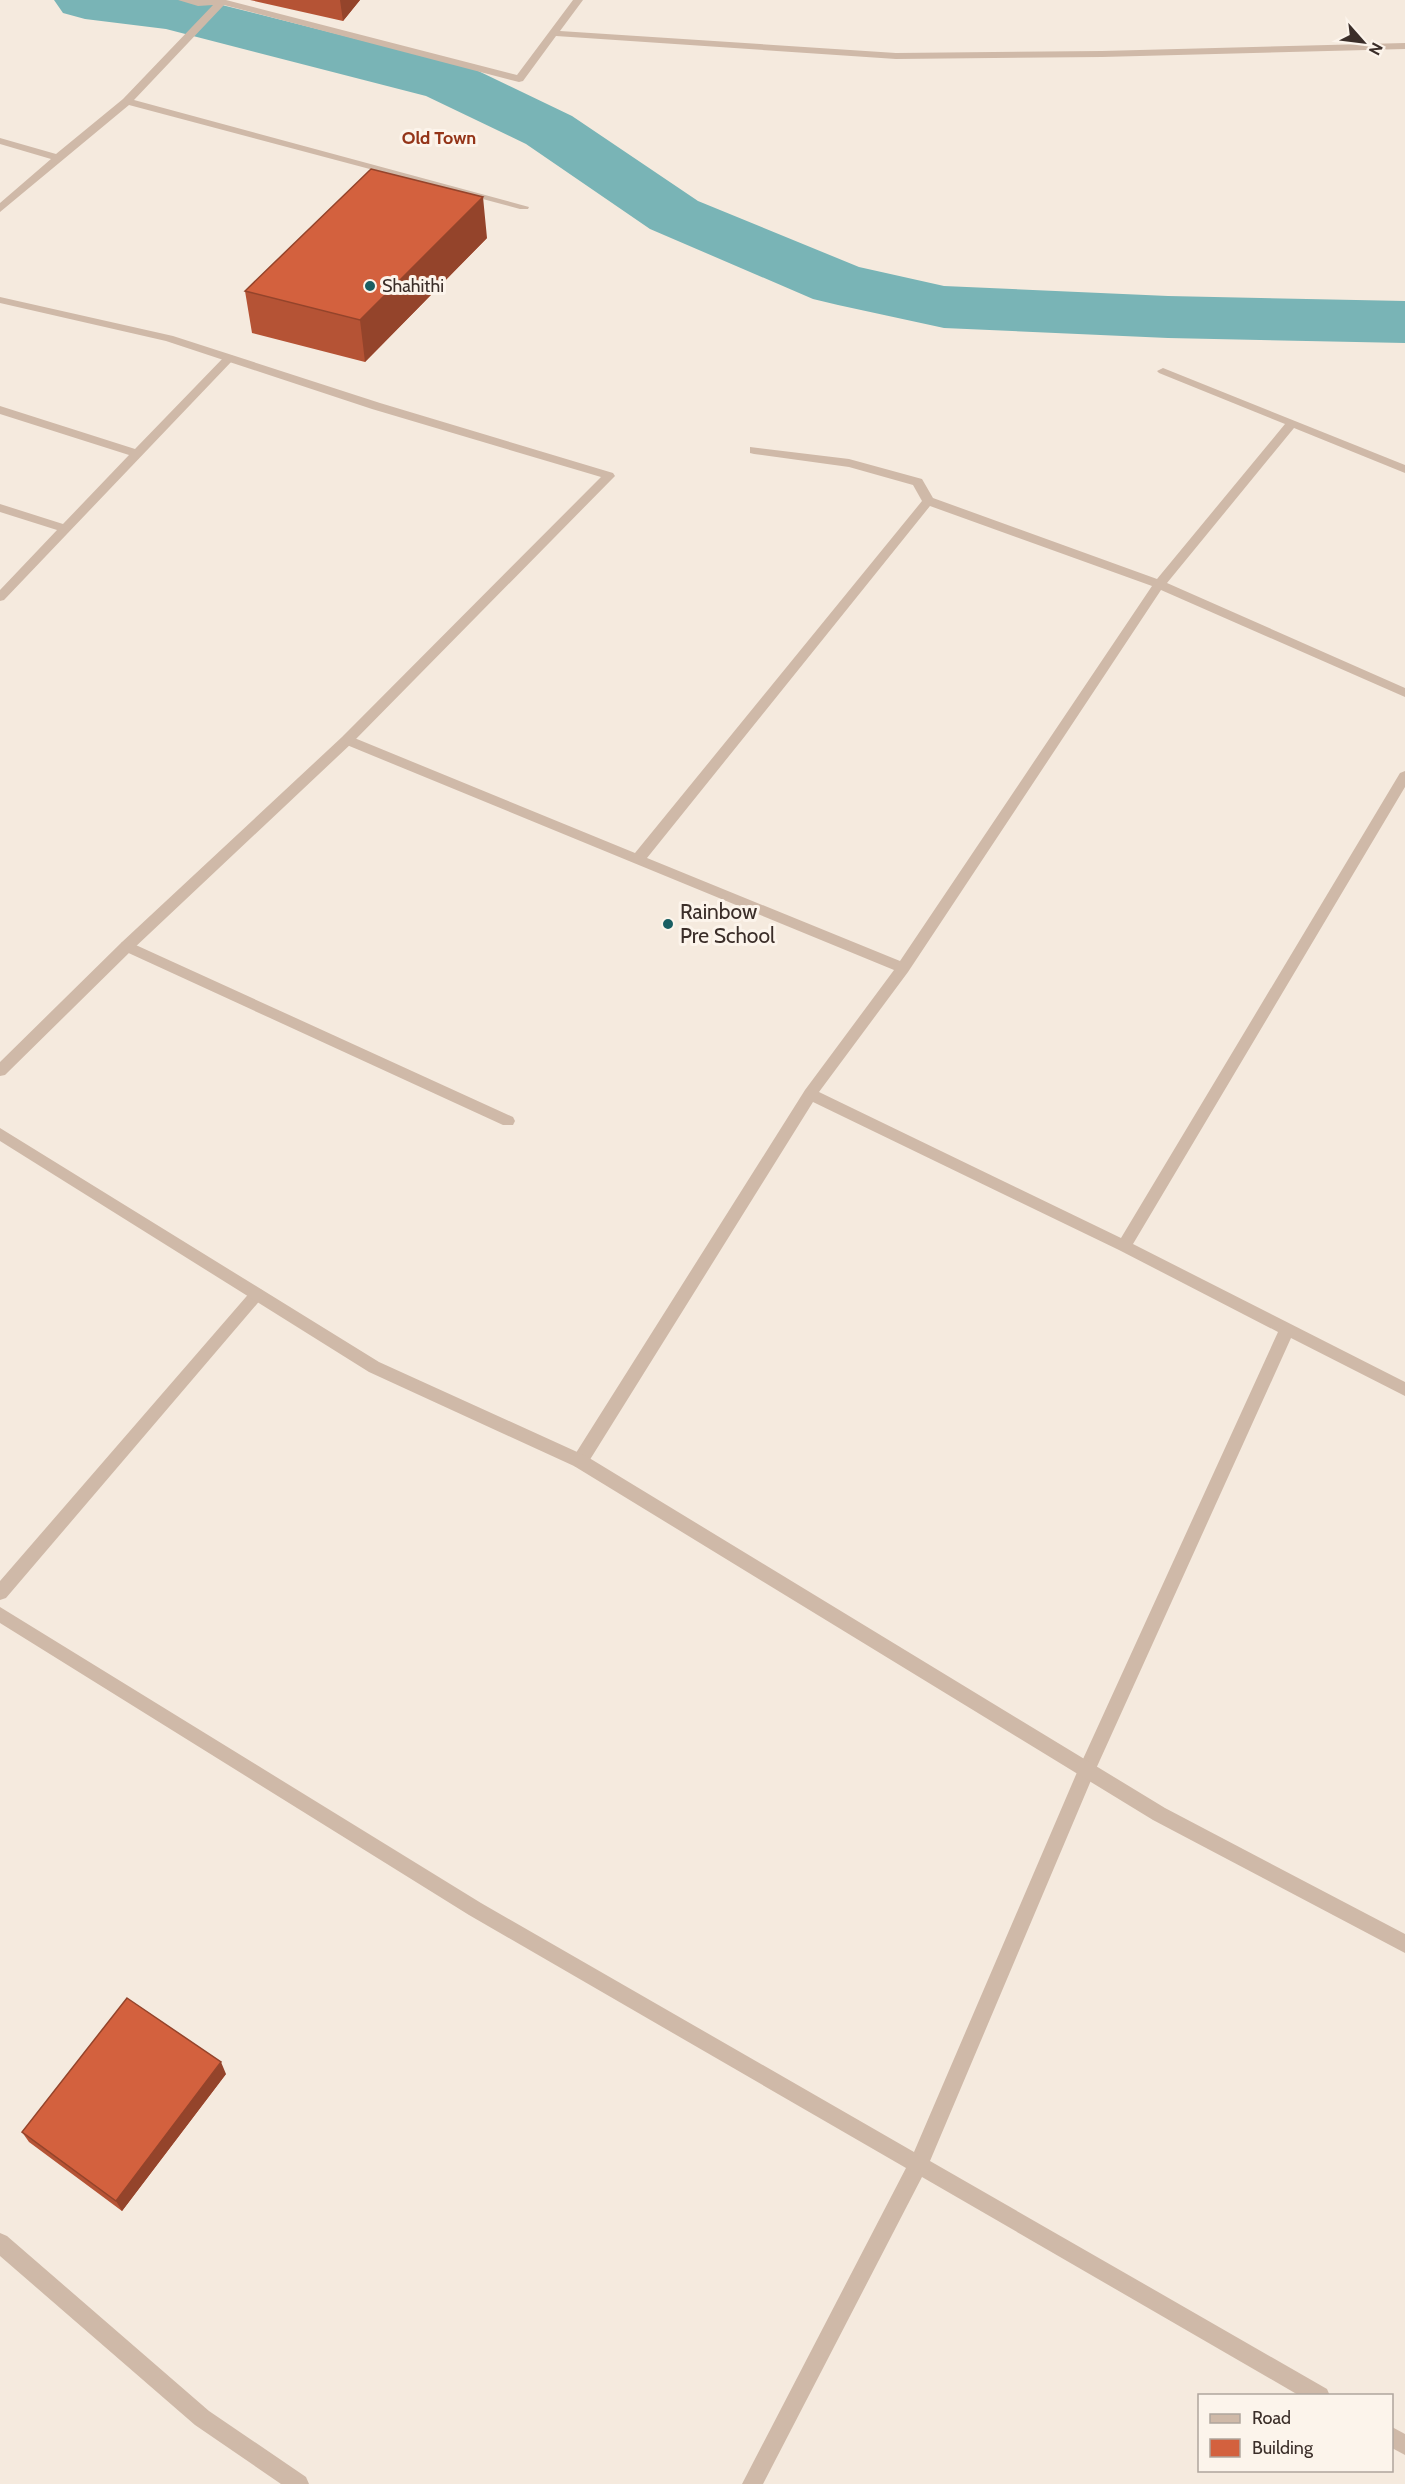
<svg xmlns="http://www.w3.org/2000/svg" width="1405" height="2484" font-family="Cabin,sans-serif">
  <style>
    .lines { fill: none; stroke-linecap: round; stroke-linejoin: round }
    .river { fill: #79b4b6; fill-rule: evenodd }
    .minor { fill: #cfb9a8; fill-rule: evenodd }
    .tertiary { fill: #cfb9a8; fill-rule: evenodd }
    .wall { fill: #b55335 }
    .shaded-wall { fill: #94442b }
    .building { fill: #d3613e; stroke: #94442b; stroke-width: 1.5 }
    .poi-dot { fill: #195e62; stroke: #fcf4eb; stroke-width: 2 }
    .labels { text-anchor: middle; stroke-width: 6; stroke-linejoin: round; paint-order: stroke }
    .far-neighbourhood-label { font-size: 18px; font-weight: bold; fill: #943418; stroke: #fcf4eb }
    .far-poi-label { font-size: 18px; fill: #3b2e29; stroke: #fcf4eb; text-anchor: start }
    .poi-label { font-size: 21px; fill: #3b2e29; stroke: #fcf4eb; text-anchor: start }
  </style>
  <rect width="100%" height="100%" fill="#f5eade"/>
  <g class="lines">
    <path class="river" d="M54,0H202L472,68L572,116L698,201L859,267L944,286L1168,296L1405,301V343L1168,338L944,328L838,305L813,299L650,229L526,144L426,96L166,29L85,19L63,13Z"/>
    <path class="minor" d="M178,0H226L517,75L573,0H583L560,31L896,53L1102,51L1405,43V49L1102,57L896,59L556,36L523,81L519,82L224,5L134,100L529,207L528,209H520L129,105L0,212V203L51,159L0,144V138L56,154L123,99L213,5L198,6Z
      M229,355L233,356V360L4,600L0,601V590L57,530L0,512V504L63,524L129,455L0,414V406L135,449L225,356Z
      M1163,368L1405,465V473L1294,428L1167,583L1405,688V697L1161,590L908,972L819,1092L1121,1238L1400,773L1405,771V787L1133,1244L1405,1382V1396L1291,1338L1095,1771L930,2161L1327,2389L1330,2396H1300L922,2177L763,2484H742L906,2168L469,1915L0,1623V1607L481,1903L914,2152L1078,1770L1278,1332L1119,1250L813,1102L586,1466L580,1468L574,1466L572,1461L574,1456L805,1090L894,970L342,743L341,740L347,736L352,737L635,853L922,501L913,485L849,467L754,454L750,453V447L849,459L922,479L933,498L1157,579L1285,424L1159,373L1157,371ZM930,506L1152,586L900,961L647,858Z
      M127,941L513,1117L515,1121L513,1125H503L122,950L120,946L122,942Z
      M257,1288L262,1290L265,1294L262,1298L6,1598L0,1600V1581L252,1290Z
      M0,2233L7,2236L209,2411L306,2477L309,2484H281L195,2425L0,2256Z
      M1392,2427L1405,2434V2455L1392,2448Z"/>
    <path class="tertiary" d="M0,297L173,336L380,403L613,473L615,476L352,743L132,950L5,1075L0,1076V1062L122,942L342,737L601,477L372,409L166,341L0,303Z
      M0,1128L379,1362L586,1456L1165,1808L1405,1934V1953L1153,1820L574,1466L369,1372L0,1141Z"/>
  </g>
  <path class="wall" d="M250,0H360L343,21Z
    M487,238L365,362L252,333L245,291Z
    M226,2074L122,2211L29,2142L22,2132Z"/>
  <path class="shaded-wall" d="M340,0H360L343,21Z
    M483,197L487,238L365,362L360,320Z
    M221,2062L226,2074L122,2211L116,2201Z"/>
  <path class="building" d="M371,169L483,197L360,320L245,291Z
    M127,1998L221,2062L116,2201L22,2132Z"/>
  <g class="poi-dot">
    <circle cx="370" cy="286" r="6"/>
    <circle cx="668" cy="924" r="6"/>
  </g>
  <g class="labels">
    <g class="far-neighbourhood-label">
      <text x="439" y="144">Old Town</text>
    </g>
    <g class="far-poi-label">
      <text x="382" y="292">Shahithi</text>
    </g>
    <g class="poi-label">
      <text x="680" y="919">Rainbow<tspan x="680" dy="24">Pre School</tspan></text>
    </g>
  </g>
  <rect x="1198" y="2394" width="195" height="78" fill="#fcf4eb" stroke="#afa59d" stroke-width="1.5"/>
  <rect x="1210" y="2414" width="30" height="9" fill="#cfb9a8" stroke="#afa59d" stroke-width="1.5"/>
  <text x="1252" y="2424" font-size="18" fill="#3b2e29">Road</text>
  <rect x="1210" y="2439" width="30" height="18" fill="#d3613e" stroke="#afa59d" stroke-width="1.5"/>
  <text x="1252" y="2454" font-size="18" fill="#3b2e29">Building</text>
  <g transform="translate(1363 42) rotate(118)" stroke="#fcf4eb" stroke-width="4.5" paint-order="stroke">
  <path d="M0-4.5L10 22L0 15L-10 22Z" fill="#3b2e29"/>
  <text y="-9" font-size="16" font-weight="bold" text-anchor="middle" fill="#3b2e29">N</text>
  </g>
</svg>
